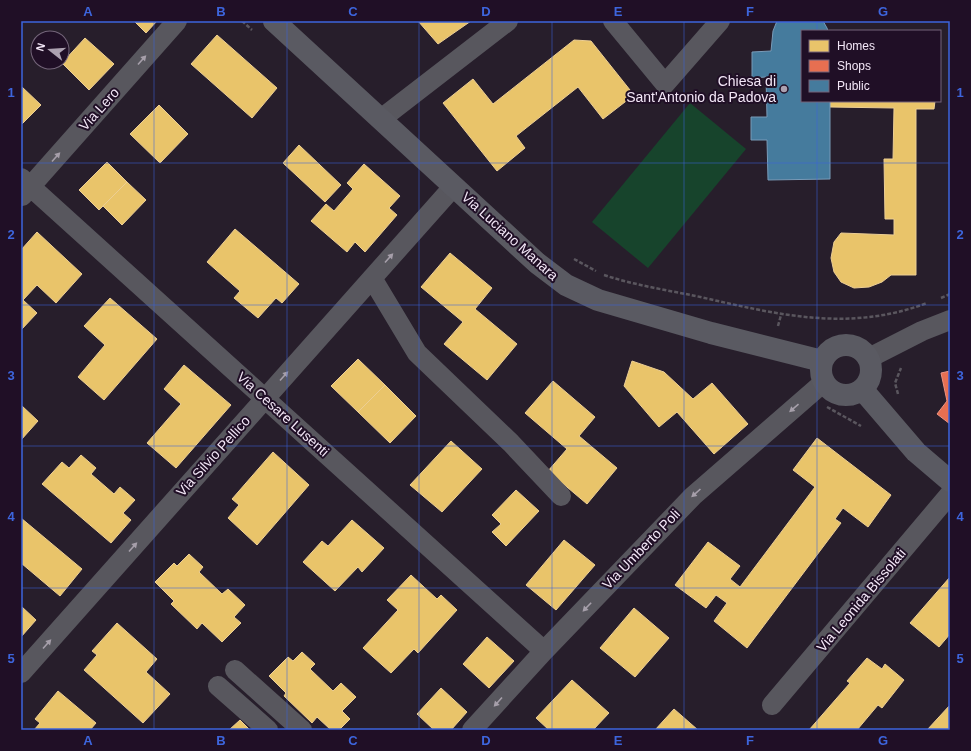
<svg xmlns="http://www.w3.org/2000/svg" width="971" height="751" font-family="Arial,sans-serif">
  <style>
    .green { fill: #17442c }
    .homes { fill: #e9c46a; stroke: #ecce94 }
    .shops { fill: #e76f51; stroke: #eb9383 }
    .public { fill: #457b9d; stroke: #799bb8 }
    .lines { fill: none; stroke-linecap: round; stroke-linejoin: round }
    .path { stroke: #5a565e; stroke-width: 2.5; stroke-dasharray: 4 2; stroke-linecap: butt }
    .street { stroke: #58575e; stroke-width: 20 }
    .secondary { stroke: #5a5a62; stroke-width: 22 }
    .oneway { fill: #a69faa }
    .grid { fill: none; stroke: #3d65dd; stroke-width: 1; stroke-opacity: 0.55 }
    .poi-dot { fill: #aca1b0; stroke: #200f26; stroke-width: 1.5 }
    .labels { text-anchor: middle; stroke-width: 4; stroke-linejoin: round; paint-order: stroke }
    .poi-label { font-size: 14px; fill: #f3e7f7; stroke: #200f26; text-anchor: end }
    .street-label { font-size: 14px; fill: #f3e7f7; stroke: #200f26 }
    .neatline { fill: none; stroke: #3d65dd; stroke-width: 1.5 }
    .grid-label { font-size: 13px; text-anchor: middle; font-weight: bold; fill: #3d65dd }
  </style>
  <rect width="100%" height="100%" fill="#271e2b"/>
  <path class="green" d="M690,103L746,149L648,268L592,222Z"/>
  <path class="homes" d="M134,21H157L146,33Z
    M418,21H471L438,44Z
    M217,35L277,88L252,118L191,64Z
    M85,38L114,64L89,90L62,63Z
    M574,40L591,41L634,95L603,119L578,87L516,136L525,148L497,171L443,103L473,79L493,104Z
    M21,86L41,105L21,125Z
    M830,101H935L934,109H916V275H891L882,282L869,287L854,288L841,282L834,272L831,258L834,242L841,233L894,235V219H885L884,159H893L894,108L830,107Z
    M159,105L188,134L160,163L130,134Z
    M299,145L341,185L325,202L283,163Z
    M107,162L127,182L99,210L79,190Z
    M364,164L400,196L389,208L397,215L365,252L355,242L347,252L311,221L326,204L334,211L353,189L347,183Z
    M127,182L146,200L122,225L103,206Z
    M235,229L299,284L282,303L276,298L258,318L234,298L240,291L207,262Z
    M37,232L82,274L56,303L37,285L23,300L37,313L21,330V250Z
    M450,253L492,288L475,309L517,344L487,380L444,344L463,322L421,287Z
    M110,298L157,339L104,400L78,377L105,345L84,326Z
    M358,359L385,385L358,412L331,386Z
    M632,361L664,372L693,399L712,383L748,424L714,454L677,412L659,427L624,386Z
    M184,365L231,405L176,468L147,443L181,404L164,389Z
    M553,381L595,417L579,436L617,468L587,504L548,471L567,449L525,413Z
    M385,385L416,416L390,443L358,412Z
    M21,405L38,421L21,440Z
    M817,438L891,495L868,527L843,508L835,519L841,523L747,648L714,621L727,603L716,595L706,608L675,585L708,542L740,566L730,579L740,587L815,487L793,470Z
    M451,441L482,469L442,512L410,485Z
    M273,452L309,485L257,545L228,518L239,505L232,499Z
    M81,455L96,468L91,474L114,494L120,487L135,500L123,513L131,520L111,543L42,484L62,462L69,468Z
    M516,490L539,511L506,546L492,532L501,524L492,515Z
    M21,518L82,569L60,596L21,563Z
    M352,520L384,548L362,572L358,567L335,591L303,562L322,541L328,546Z
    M564,540L595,565L556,610L526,585Z
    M189,554L203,567L199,572L222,594L228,589L245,605L234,617L241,623L222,642L202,623L197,629L171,604L174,601L155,582L174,563L177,566Z
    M411,575L437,599L441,595L457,610L418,653L414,649L391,673L363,648L398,610L387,600Z
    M950,577V634L939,647L910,623Z
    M21,606L36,620L21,637Z
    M634,608L669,638L635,677L600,648Z
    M117,623L157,659L146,672L170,694L143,723L84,670L97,655L92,651Z
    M487,637L514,661L489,688L463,664Z
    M302,652L315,664L310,669L333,691L341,683L356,697L342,711L350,719L339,730H331L317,717L312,723L284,696L286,693L269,676L288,657L293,661Z
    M867,658L882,669L885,664L904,680L882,708L878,705L857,730H809L850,683L847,681Z
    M572,680L609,713L593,730H549L536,718Z
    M441,688L467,712L451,730H434L417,714Z
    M58,691L96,723L90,730H34L40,723L35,719Z
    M950,705V730H927Z
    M674,709L698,730H655Z
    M240,720L250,730H229Z"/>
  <path class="shops" d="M950,371V424L937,414L947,401L941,373Z"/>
  <path class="public" d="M777,21H823L827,28L828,31H802V101H830V179L768,180L767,140H751V117H767L766,77L752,78V52L771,51L773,31Z"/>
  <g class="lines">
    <path class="path" d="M242,21L252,30
      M574,259L596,271
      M604,275C634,285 666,290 696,296C775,314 848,333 927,303
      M941,298L950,294
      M778,326L781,315
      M898,394L895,383L901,368
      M827,407L861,426"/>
    <path class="street" d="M613,21L665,84L720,21
      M381,119L508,21
      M21,178L544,651
      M22,196L177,21
      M372,278L417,353L511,443L561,496
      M869,358L922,331L950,320
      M235,670L302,730
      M21,673L454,186
      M218,686L268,730
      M772,705L950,494
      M472,730L544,651L693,496L824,382"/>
    <path class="secondary" d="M274,21L537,263L566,285L598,300L711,333L822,361
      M821 370a25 25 0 1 1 50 0a25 25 0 1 1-50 0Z
      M862,389L916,452L950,481"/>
  </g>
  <defs><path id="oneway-solid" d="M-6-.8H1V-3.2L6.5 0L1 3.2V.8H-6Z"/></defs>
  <g class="oneway">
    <use href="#oneway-solid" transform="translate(142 60) rotate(-48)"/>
    <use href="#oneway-solid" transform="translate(56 157) rotate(-48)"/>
    <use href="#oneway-solid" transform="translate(389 258) rotate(-48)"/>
    <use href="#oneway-solid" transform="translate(284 376) rotate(-48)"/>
    <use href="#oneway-solid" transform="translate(794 408) rotate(139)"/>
    <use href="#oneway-solid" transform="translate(696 493) rotate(138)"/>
    <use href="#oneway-solid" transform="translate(133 547) rotate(-48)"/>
    <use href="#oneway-solid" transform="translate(587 607) rotate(134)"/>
    <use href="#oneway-solid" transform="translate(47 644) rotate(-48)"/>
    <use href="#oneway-solid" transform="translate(498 702) rotate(132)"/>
  </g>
  <path class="grid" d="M154,21V730M287,21V730M419,21V730M552,21V730M684,21V730M817,21V31M817,101V730M21,163H950M21,305H950M21,446H950M21,588H950"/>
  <circle class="poi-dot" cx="784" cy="89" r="4"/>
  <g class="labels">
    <g class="poi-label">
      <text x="776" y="86">Chiesa di<tspan x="776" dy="16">Sant'Antonio da Padova</tspan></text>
    </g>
    <g class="street-label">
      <text transform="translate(99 109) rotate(-48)" y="5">Via Lero</text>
      <text transform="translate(510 236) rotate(42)" y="5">Via Luciano Manara</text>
      <text transform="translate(283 414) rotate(42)" y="5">Via Cesare Lusenti</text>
      <text transform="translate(213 456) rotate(-48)" y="5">Via Silvio Pellico</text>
      <text transform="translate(641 549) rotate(-46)" y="5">Via Umberto Poli</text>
      <text transform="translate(861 600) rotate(-50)" y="5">Via Leonida Bissolati</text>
    </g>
  </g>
  <rect width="971" height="751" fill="none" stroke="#200f26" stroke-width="44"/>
  <rect x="801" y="30" width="140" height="72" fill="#200f26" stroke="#74657a"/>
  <rect x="809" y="40" width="20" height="12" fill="#e9c46a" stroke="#74657a"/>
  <text x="837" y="50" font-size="12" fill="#f3e7f7">Homes</text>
  <rect x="809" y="60" width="20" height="12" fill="#e76f51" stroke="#74657a"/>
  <text x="837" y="70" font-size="12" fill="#f3e7f7">Shops</text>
  <rect x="809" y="80" width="20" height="12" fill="#457b9d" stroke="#74657a"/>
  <text x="837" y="90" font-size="12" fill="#f3e7f7">Public</text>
  <g transform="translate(50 50) rotate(287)"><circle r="19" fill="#200f26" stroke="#74657a"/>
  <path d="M0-3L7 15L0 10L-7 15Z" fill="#aca1b0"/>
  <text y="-6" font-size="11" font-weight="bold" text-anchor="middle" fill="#f3e7f7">N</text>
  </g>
  <rect x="22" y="22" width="927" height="707" class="neatline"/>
  <g class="grid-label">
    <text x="88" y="16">A</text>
    <text x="221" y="16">B</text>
    <text x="353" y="16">C</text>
    <text x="486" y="16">D</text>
    <text x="618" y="16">E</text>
    <text x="750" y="16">F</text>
    <text x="883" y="16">G</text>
    <text x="11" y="97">1</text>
    <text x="960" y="97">1</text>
    <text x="11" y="239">2</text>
    <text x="960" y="239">2</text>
    <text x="11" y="380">3</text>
    <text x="960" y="380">3</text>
    <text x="11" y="521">4</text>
    <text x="960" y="521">4</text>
    <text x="11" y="663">5</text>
    <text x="960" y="663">5</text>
    <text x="88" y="745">A</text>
    <text x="221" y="745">B</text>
    <text x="353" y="745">C</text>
    <text x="486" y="745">D</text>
    <text x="618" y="745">E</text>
    <text x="750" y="745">F</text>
    <text x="883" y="745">G</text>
  </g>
</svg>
